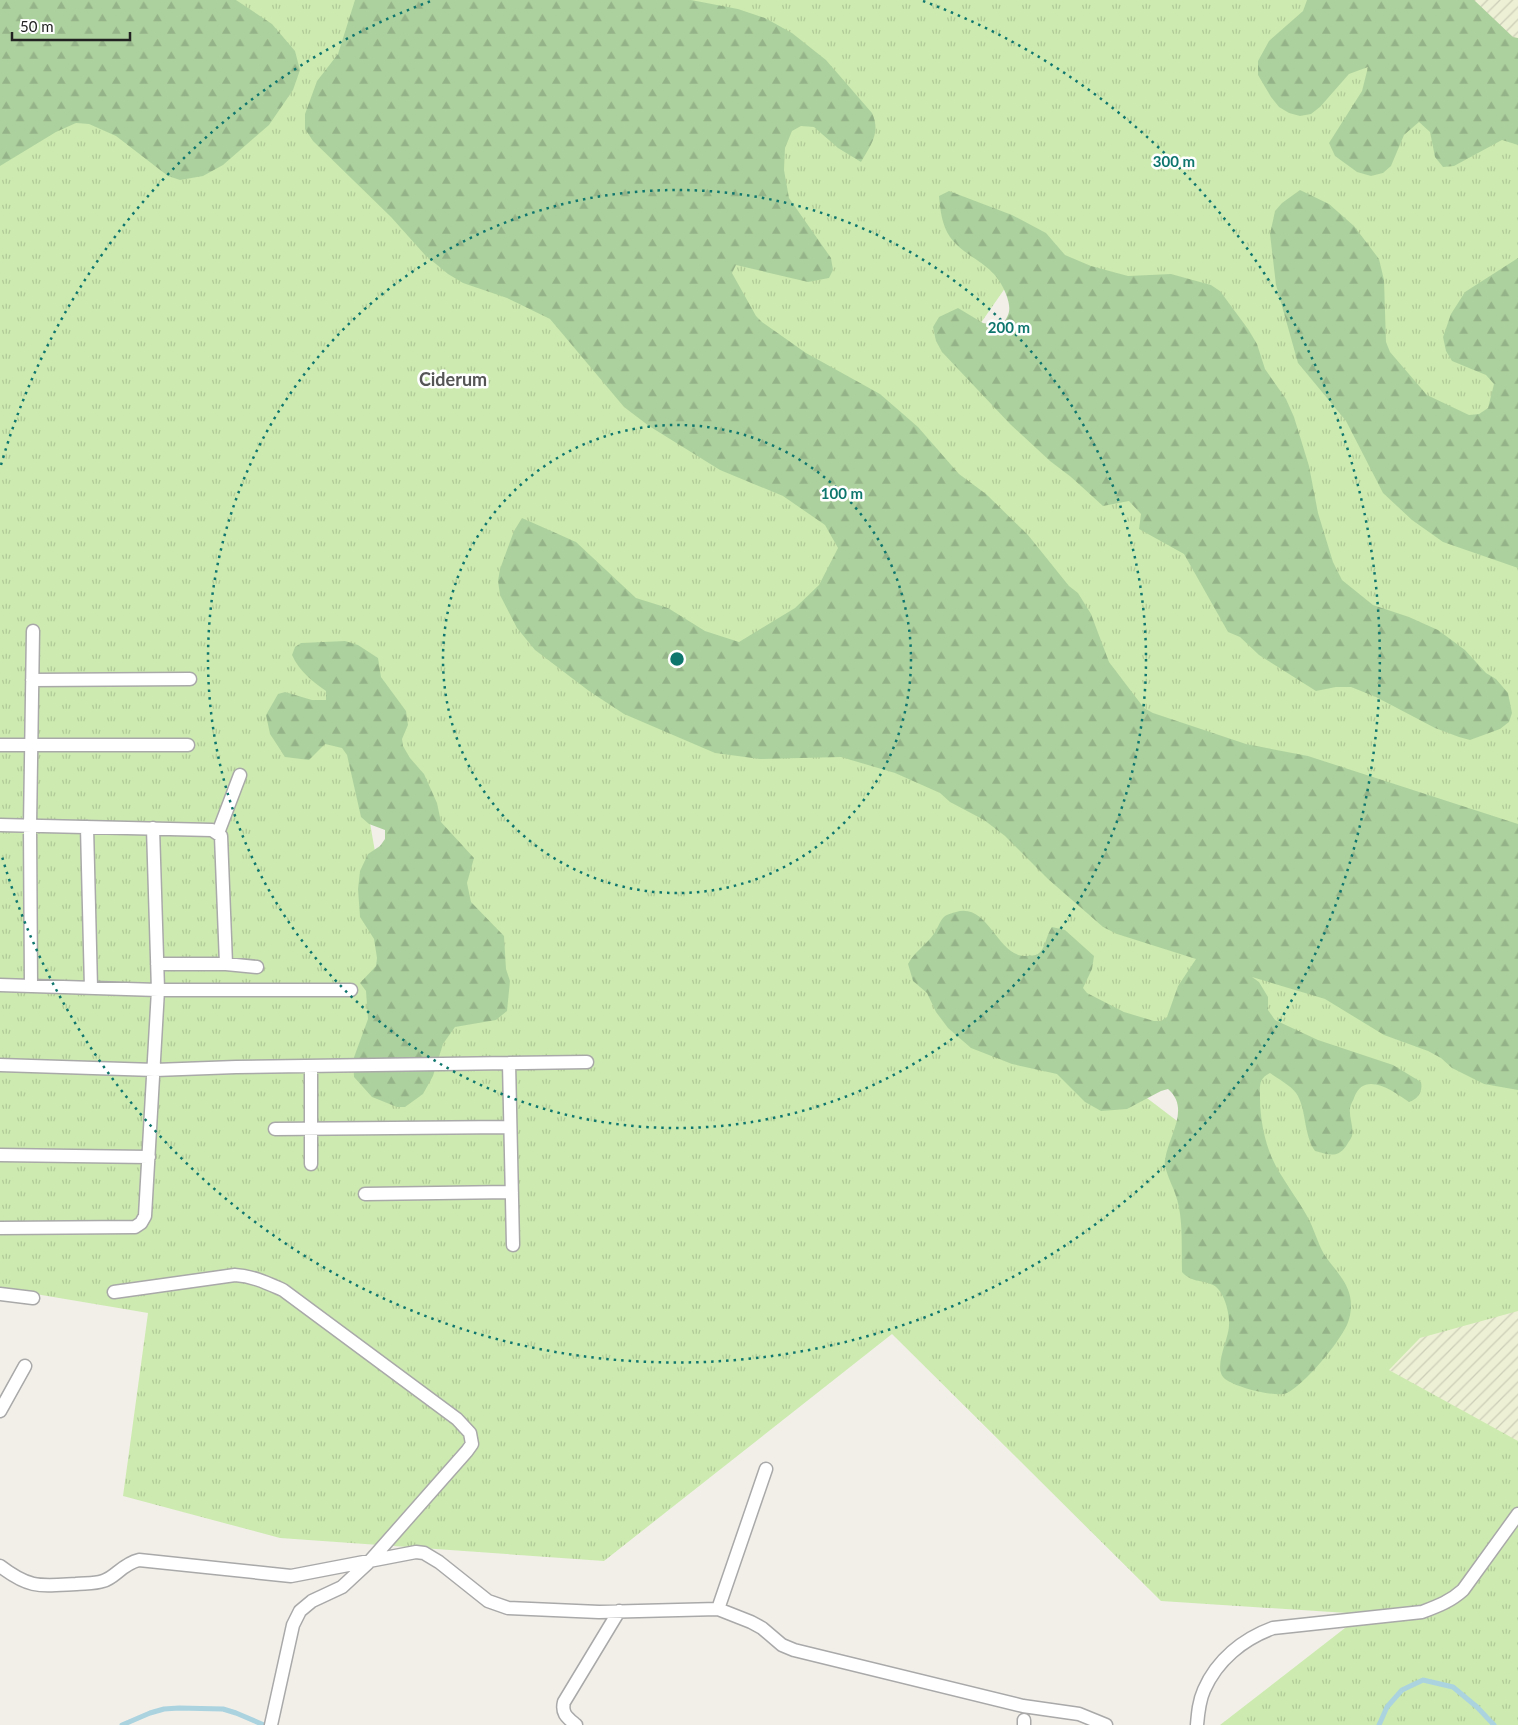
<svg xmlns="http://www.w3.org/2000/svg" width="1518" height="1725" font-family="Lato,sans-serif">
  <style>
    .farmland { fill: url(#farmland-furrows) }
    .grass { fill: url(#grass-tufts); fill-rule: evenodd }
    .forest { fill: url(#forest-firs) }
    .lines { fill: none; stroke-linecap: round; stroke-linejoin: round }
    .stream { stroke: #aad3df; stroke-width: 5 }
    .street-casing { stroke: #a9a9a9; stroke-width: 15 }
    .street { stroke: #fff; stroke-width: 12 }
    .ring { fill: none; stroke: #0f766e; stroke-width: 2.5; stroke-dasharray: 2.5 5 }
    .labels { text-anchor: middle; stroke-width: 5; stroke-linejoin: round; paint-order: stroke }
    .quarter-label { font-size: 18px; font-weight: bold; fill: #555; stroke: #fff }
    .centre { fill: #0f766e; stroke: #fff; stroke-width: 2.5 }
    .ring-label { font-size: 15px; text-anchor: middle; font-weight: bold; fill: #0f766e; stroke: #fff; stroke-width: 5; stroke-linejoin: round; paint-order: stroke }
  </style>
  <defs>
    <pattern id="farmland-furrows" width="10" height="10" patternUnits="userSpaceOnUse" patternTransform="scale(1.25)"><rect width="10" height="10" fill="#eef0d5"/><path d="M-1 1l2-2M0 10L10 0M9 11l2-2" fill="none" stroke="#ccceb7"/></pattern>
    <pattern id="grass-tufts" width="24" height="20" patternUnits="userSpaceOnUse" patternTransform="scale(1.25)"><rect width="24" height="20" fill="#cdebb0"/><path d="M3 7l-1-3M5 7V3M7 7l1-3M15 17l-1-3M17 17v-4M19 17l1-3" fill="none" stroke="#b0c997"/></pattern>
    <pattern id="forest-firs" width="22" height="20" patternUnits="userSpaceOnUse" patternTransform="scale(1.25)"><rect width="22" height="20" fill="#add19e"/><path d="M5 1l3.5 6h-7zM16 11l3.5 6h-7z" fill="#95b388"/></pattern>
  </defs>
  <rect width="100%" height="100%" fill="#f2efe9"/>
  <path class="farmland" d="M1417,0H1518V61Z
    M1518,1273V1447L1379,1364L1471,1306Z"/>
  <path class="grass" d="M155,0H387L865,500L910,752L1518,1053V1311L1420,1338L1389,1370L1518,1441V1725H1220L1363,1614L1161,1601L892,1334L604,1561L280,1538L123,1496L148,1313L0,1288V119ZM362,777L465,981L396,972ZM1027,1007L1202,1075L1193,1133Z
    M604,0H1352L1518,95V853L1156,739L727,329ZM1033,248L1308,603L969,340Z"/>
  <path class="forest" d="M0,0H236L272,24L295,51L300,70L293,90L269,125L223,165L203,176L180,180L168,176L116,136L89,124L76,123L56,132L0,166Z
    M355,0H691L738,9L765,18L792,33L826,60L872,113C881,132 871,145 861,162L838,148L814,127L801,126L792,131L785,148L784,170L789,198L831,258L833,270L829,278L808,282L736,265L732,273L756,316L762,322L806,353L880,394L918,427L959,474L986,494L1028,535L1069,586L1078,593L1091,614L1109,662L1144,708L1153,713L1246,744L1308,756L1518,824V1090L1484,1084L1452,1068L1441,1058L1428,1051L1384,1035L1325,999L1252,977L1259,982L1268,997V1010L1275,1020L1318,1040L1393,1065L1421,1082C1423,1092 1418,1099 1409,1102C1393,1091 1364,1070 1354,1098C1353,1101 1350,1105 1350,1109C1349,1117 1354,1128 1352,1136C1351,1139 1349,1141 1348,1143C1339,1159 1330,1155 1315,1151C1303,1134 1307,1109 1296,1093C1290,1085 1278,1079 1270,1073C1258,1079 1260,1086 1260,1098C1260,1117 1264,1140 1272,1158C1281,1178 1296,1196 1307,1216C1314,1228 1317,1242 1324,1254C1333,1268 1346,1279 1350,1296C1352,1305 1351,1316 1347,1325C1338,1344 1305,1384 1287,1393C1276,1398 1235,1387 1225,1379C1212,1369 1229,1339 1229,1325C1230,1314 1224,1290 1213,1285C1200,1279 1192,1283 1182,1272C1181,1246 1184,1217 1175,1193C1172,1185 1163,1167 1165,1160C1168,1136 1191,1109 1168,1089L1161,1091L1127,1109L1101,1111L1085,1102L1057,1074L1012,1064L971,1048L948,1028L936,1012L927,993L913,981L908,964C914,952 925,946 933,935C938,929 939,921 945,916C948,914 952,913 956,912C989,902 997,958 1027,956C1030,955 1035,956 1038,954C1046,948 1046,935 1052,927L1065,930L1094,956L1092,969L1083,988L1087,993L1124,1012L1154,1021H1161L1167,1017L1178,986L1196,959L1117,934L1103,927L1048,879L1005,836L984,820L950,802L940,793L895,773L841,757L760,759L715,753L624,714L589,691L535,650L517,628L500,595L498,581L500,569L514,531L522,518L576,542L636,598L668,608L705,631L739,642L795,608L819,585L838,548L825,525L783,496L720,470L649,426L624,407L550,319L507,298L463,283L448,274L425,255L391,217L313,141L305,129V114L317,81L338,54Z
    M1307,0H1474L1513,37L1518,38V145L1502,140L1454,166L1443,167L1435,157L1430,132L1419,122L1404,135L1391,166L1383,173L1371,176L1357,172L1335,156L1329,143L1362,91L1368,67L1349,74L1320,107L1311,114L1300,116L1289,113L1279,107L1271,97L1258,75V61L1269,41L1303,11Z
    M1300,190L1329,204L1354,226L1379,259L1384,280L1386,342L1390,352L1427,395L1469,415L1479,414L1488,408L1494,384L1486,375L1452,361L1446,351L1443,337L1451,314L1465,292L1518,258V568L1443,542L1412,520L1383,493L1346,421L1298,363L1276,285L1270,234L1275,211L1282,203Z
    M949,191L1012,215L1046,233L1065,255L1091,266L1128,276L1171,274L1211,285L1220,291L1248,329L1257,344L1265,369L1286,399L1294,417L1309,466L1318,513L1333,562L1342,580L1373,605L1409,617L1438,630L1465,650L1486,673L1496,679L1508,693L1512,713L1509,722L1500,729L1470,740L1459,737L1435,728L1376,697L1351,687H1336L1316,691L1259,655L1240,637L1228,632L1184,554L1139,529L1141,514L1129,501L1103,506L1071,477L1050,461L1010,424L942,352L936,341L933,327L939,317L958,308L983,323L1001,326C1011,314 1011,308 1006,294C994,262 967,260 950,237C942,226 940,209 939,196Z
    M345,641L358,645L378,658L381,677L406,711L408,725L402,739L403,746L410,758L424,774L437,803L441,822L474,858L467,883L471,902L504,936L506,969L510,981L507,1011L496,1020L455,1027L443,1044L433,1076L423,1094L405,1107H397L372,1097L354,1077L353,1060L368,1019L366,991L360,983L376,966L377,958L374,939L360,917L358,889L360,871L368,854L380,846L385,839V830L369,824L361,817L347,755L342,748L325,744L309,760L285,757L270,734L266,715L278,694L285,692L312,700H326V691C312,681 299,671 292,655L295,647L301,643Z"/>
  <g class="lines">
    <path class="stream" d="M122,1725L150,1713L164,1709L179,1708L223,1709L236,1713L264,1725
      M1379,1725L1387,1707L1402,1690L1423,1680L1453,1687L1477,1707L1494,1725"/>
    <defs>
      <path id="street" d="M32,680L190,679
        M0,745H188
        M0,825L212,830L221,836L226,964
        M87,827L91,988
        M218,833L240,775
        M157,964H226L257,967
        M0,985L158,990H351
        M31,986L30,826L33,631
        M509,1063L513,1245
        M0,1065L155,1070L236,1067L587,1062
        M275,1129L510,1127
        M0,1155L149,1157
        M311,1164V1066
        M365,1194L512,1192
        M0,1228L135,1227L141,1223L145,1216L158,990L153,828
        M114,1292L235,1275C253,1276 267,1283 283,1290L457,1419L470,1433L472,1444L467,1451L370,1561L342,1587L312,1601L300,1611L293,1625L271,1725
        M0,1294L33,1298
        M0,1411L25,1366
        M0,1566C30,1589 40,1586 76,1584C84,1583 95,1584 103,1581C115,1578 122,1564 139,1560L291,1576L416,1552L424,1553L439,1562L488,1601L508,1608L599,1612L718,1609L751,1622L762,1628L782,1645L794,1650L1023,1706L1079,1714L1106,1725
        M718,1609L766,1469
        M576,1725C568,1718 561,1714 564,1702L619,1611
        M1024,1725V1720
        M1197,1725C1198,1713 1199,1701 1204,1690C1217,1660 1243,1639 1273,1628L1422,1612C1438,1606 1451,1601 1463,1590L1518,1514"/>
    </defs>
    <use href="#street" class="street-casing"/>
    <use href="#street" class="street"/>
  </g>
  <g class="ring">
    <circle cx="677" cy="659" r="234"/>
    <circle cx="677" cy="659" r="469"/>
    <path d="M1 465A703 703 0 0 1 431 1M923 1A703 703 0 1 1 1 853"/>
  </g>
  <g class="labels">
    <g class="quarter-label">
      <text x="453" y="386">Ciderum</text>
    </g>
  </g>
  <circle cx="677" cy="659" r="8" class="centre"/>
  <g class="ring-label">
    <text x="1174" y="167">300 m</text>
    <text x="1009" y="333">200 m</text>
    <text x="842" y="499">100 m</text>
  </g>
  <path d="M12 32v8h118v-8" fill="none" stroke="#222222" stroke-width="2.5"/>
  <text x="20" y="32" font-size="15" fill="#222222" stroke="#ffffff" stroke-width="4" paint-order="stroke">50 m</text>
</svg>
